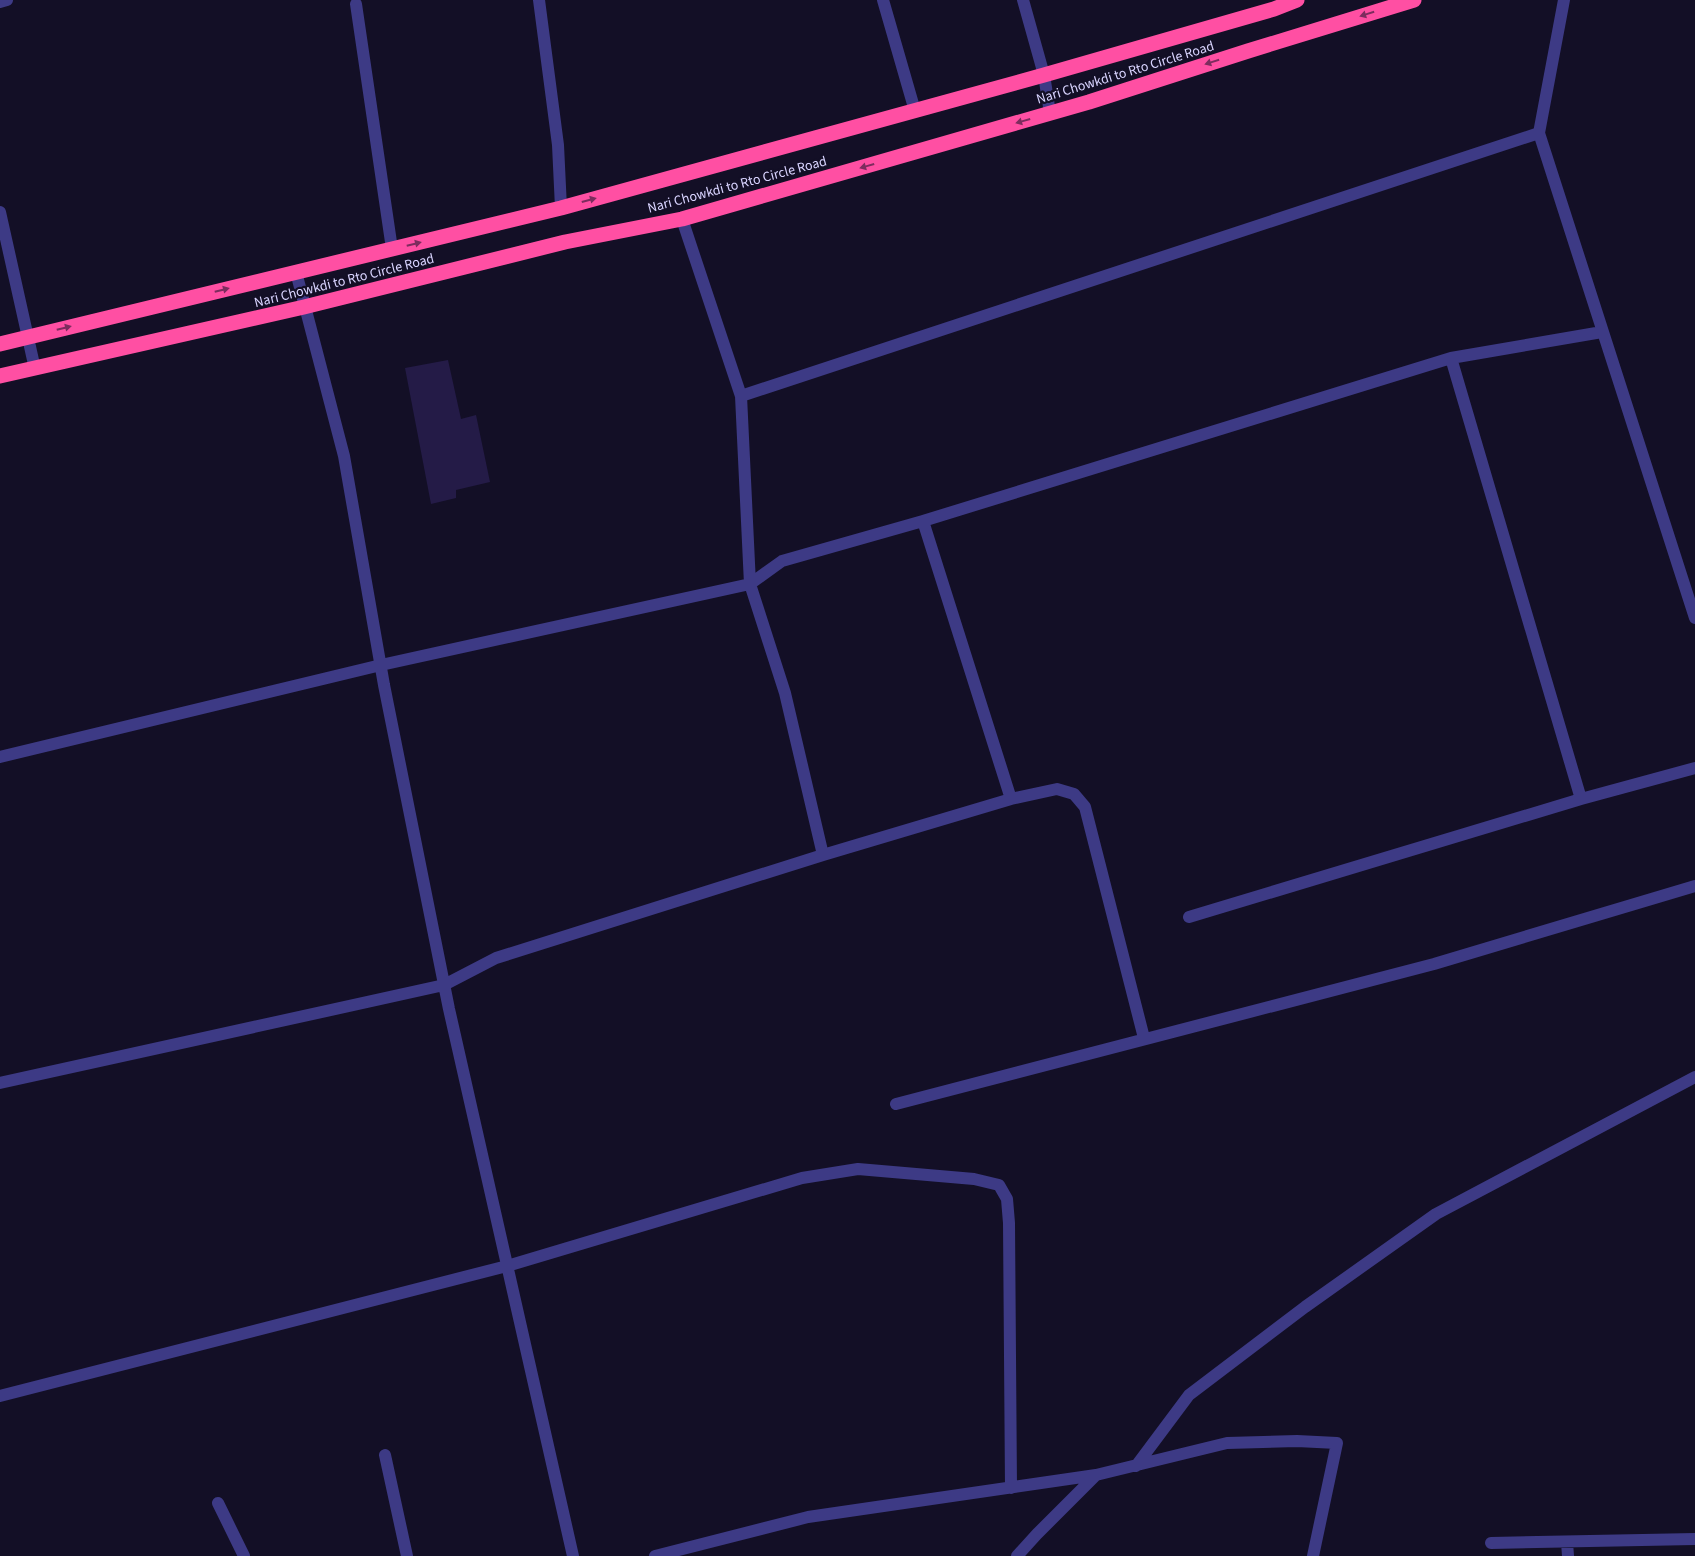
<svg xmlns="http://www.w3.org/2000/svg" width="1695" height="1556" font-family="'Source Sans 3',sans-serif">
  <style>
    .building { fill: #241b47 }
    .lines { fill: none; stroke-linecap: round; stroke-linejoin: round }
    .minor { stroke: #3d3a85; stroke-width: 12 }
    .highway { stroke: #ff4fa3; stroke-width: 15 }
    .oneway { fill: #7d2c5e }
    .labels { text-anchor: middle; stroke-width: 4.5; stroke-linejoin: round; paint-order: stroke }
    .street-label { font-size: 14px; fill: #d9d4ff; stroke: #130f26 }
  </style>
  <rect width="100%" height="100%" fill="#130f26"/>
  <path class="building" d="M448,360L461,419L476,415L490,482L456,490V498L431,504L405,368Z"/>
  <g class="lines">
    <path class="minor" d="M539,0L558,145L561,208
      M883,0L915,111
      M1023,0L1044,75L1050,113
      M1564,0L1539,133L1695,618
      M0,2L7,0
      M356,4L392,249
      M0,212L35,369
      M682,219L741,396L750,584L782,561L923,521L1451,358
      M296,272L344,456L384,685L449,1009L573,1556
      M1602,332L1451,358L1581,799L1695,768
      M741,396L1539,133
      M923,521L1011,799
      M0,757L381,665L750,584L785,693L823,855
      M1189,917L1581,799
      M0,1083L444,985L496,958L823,855L1011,799L1057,789L1074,794L1085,807L1144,1038
      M896,1104L1434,964L1695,886
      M0,1396L507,1266L802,1178L858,1169L974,1179L999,1185L1007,1199L1009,1223L1011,1488
      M385,1455L407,1556
      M1136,1466L1189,1395L1305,1307L1436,1214L1695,1077
      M218,1503L244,1556
      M1567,1542L1568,1556
      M1491,1543L1695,1539
      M655,1556L808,1517L1096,1475
      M1017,1556L1037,1534L1096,1475L1227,1443L1297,1441L1337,1443L1313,1556"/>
    <path class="highway" d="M0,344L561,208L1044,75L1274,9L1297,0
      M0,376L304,307L565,242L682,219L1089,102L1248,51L1414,0"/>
  </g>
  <defs><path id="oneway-solid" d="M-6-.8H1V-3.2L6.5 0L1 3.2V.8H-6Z" transform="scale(1.25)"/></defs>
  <g class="oneway">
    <use href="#oneway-solid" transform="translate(1367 14) rotate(163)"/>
    <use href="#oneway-solid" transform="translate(1212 62) rotate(162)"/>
    <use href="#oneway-solid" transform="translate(1023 121) rotate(164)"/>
    <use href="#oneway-solid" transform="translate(867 166) rotate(164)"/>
    <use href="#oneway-solid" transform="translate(589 200) rotate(-15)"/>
    <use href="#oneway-solid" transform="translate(414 244) rotate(-14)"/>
    <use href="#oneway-solid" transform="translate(222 290) rotate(-14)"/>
    <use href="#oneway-solid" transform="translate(64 328) rotate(-14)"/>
  </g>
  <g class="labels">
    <g class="street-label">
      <text transform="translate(1125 72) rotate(-17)" y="5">Nari Chowkdi to Rto Circle Road</text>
      <text transform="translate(737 184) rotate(-15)" y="5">Nari Chowkdi to Rto Circle Road</text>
      <text transform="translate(344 280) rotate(-14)" y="5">Nari Chowkdi to Rto Circle Road</text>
    </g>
  </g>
</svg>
